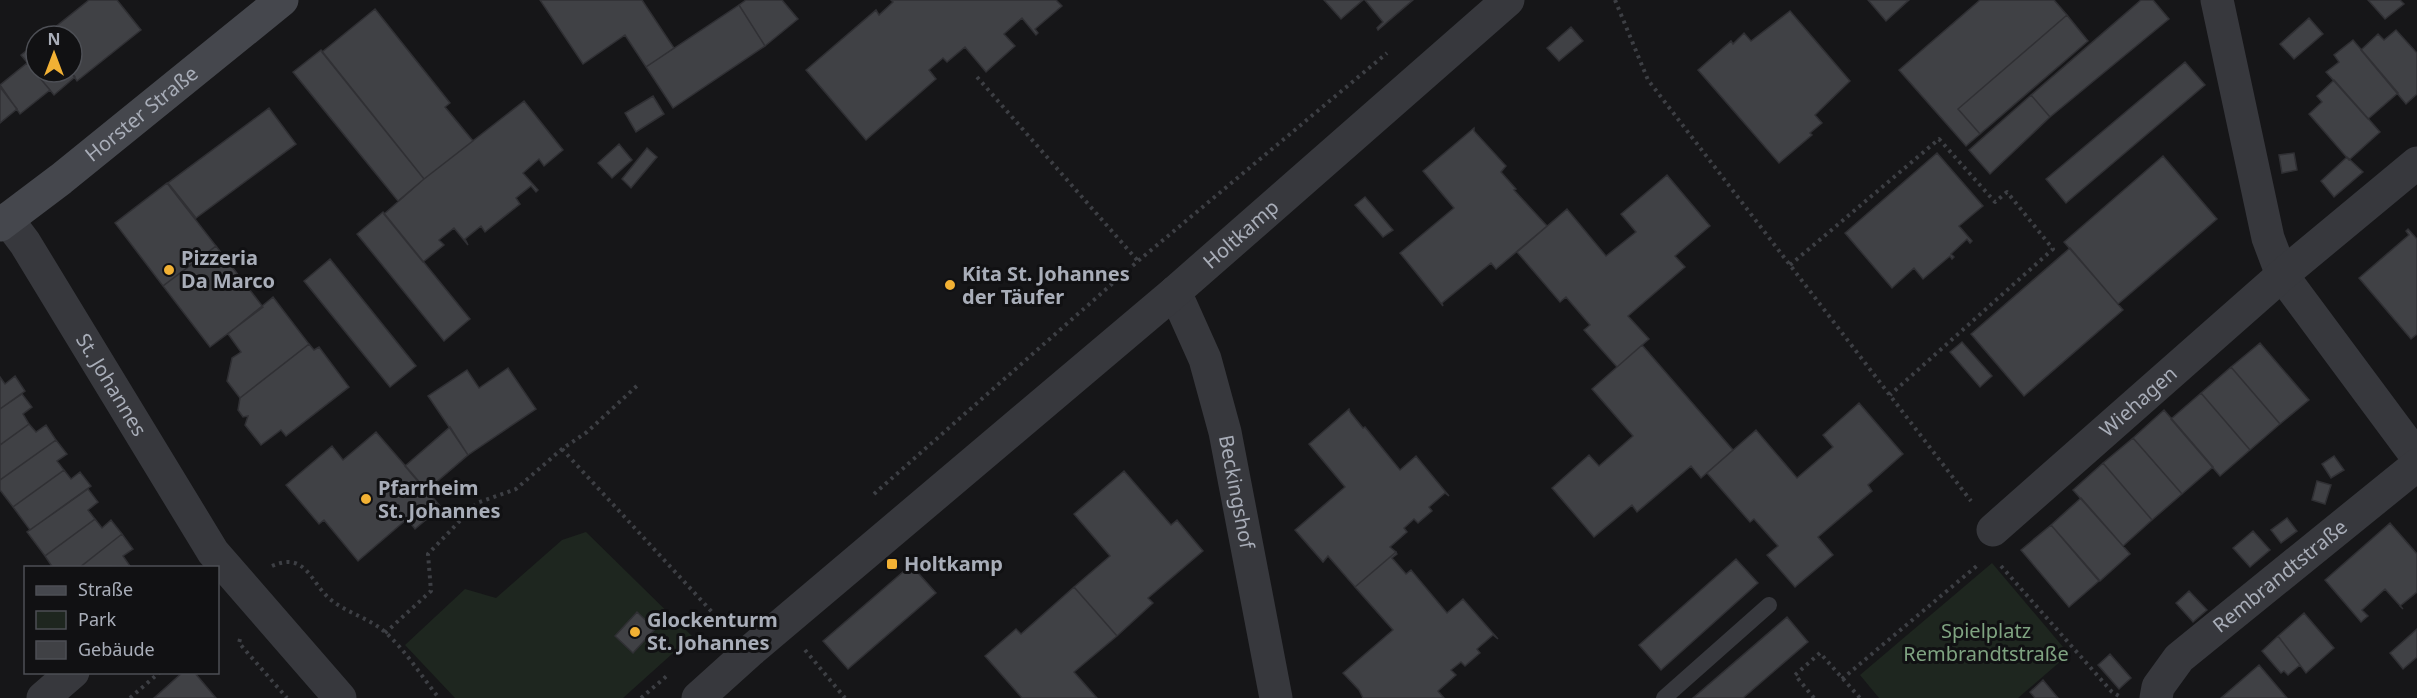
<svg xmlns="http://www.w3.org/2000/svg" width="2417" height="698" font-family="'Noto Sans',sans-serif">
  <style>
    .green { fill: #1e261f }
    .building { fill: #404145; stroke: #303034; stroke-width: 1.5 }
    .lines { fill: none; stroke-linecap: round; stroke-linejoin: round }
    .path { stroke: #3d3f44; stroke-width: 4; stroke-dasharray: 3 4.5; stroke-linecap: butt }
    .lane { stroke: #37383d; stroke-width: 16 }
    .street { stroke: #37383d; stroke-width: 33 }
    .secondary { stroke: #45474d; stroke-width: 33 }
    .poi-dot { fill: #f2b134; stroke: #111113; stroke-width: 2 }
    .labels { text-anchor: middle; stroke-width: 6; stroke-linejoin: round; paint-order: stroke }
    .street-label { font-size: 20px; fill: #a8adb8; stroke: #111113 }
    .poi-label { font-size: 20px; font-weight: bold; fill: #a8adb8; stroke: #111113; text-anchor: start }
    .park-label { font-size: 20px; fill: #7fa381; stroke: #111113 }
  </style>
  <rect width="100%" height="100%" fill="#161618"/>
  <path class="green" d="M586,532L692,636L623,698H455L405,645L465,589L496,598L562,540Z
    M1992,563L2069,654L2018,698H1879L1860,675Z"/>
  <path class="building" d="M89,0H117L141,30L77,81L71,72L72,36H44Z
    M540,0H642L674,48L646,67L625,35L583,64Z
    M746,0H782L798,19L765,46L739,5Z
    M891,0H1056L1062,6L1035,29L1038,33L1036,35L1022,18L1004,34L1015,46L986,72L965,47L947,62L943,58L929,70L936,79L866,140L806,70L876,10L879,15L893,2Z
    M1324,0H1363L1341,19Z
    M1365,0H1413L1378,30L1377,28L1383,22Z
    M1868,0H1909L1886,21Z
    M1980,0H2054L2067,15L1958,109L1980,134L1966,146L1899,70Z
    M2141,0H2153L2169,19L2050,117L2031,95Z
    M2368,0H2400L2404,4L2385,19Z
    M739,5L765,46L673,108L646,67Z
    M375,9L450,103L445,107L473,141L424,179L322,52Z
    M1790,11L1850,81L1815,115L1822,123L1810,133L1812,135L1779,163L1698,70L1731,41L1733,44L1744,33L1751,41Z
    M2067,15L2088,41L1980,134L1958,109Z
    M2309,18L2323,34L2294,59L2280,44Z
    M1571,27L1583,41L1559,61L1547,48Z
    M2396,30L2417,53V94L2406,104L2361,50L2378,34L2384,40Z
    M2353,40L2398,93L2368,119L2326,72L2339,62L2334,55Z
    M36,43V72H71L75,77L54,95L21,55Z
    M321,50L424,179L398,201L293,72Z
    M2185,62L2205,85L2066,203L2046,179Z
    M27,63L50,90L20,114L0,85Z
    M2334,80L2380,132L2349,160L2309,114L2322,102L2317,96Z
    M0,87L17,109L0,123Z
    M2031,95L2050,117L1990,174L1969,150Z
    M653,96L664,114L636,132L625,113Z
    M524,101L563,150L544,166L539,159L523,173L538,190L536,192L531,186L516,198L520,204L485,232L481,226L465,239L468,245L454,228L439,240L444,245L423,262L384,214L424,179Z
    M269,108L296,144L196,218L168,183Z
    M1474,128V131L1506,166L1501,172L1516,189L1514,190L1547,226L1496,269L1491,263L1442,303L1443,306L1400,253L1454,208L1423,171Z
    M619,144L632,160L612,178L598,163Z
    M647,148L657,157L631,188L622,179Z
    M1937,153L1983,206L1959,226L1972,241L1970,243L1967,239L1951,254L1954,257L1952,259L1950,256L1923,279L1914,268L1892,288L1845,233Z
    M2294,153L2297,170L2282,173L2279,155Z
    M2163,156L2217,219L2118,304L2064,242Z
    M2347,157L2363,172L2334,197L2321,181Z
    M1667,175L1710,226L1675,256L1685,267L1628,316L1649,339L1617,367L1584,330L1590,325L1566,297L1560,302L1517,252L1567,209L1606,256L1636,232L1621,214Z
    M167,183L216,246L163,286L115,223Z
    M1365,197L1393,230L1383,237L1355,205Z
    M383,212L470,319L444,341L357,234Z
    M2408,229L2417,239V334L2411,339L2359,278L2409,235L2406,231Z
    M216,246L263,307L210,347L163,286Z
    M2070,248L2123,310L2024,396L1971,334Z
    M330,259L416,366L390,387L304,281Z
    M273,297L309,344L240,398L227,381L232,358L241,352L228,334Z
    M1962,342L1992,376L1980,387L1950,352Z
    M2260,343L2309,400L2280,424L2231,367Z
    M309,344L314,350L319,347L349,387L286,436L281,430L261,445L245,425L248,416L243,417L238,410L240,398Z
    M1642,345L1733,450L1701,478L1691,466L1637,512L1632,505L1594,537L1552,488L1589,455L1599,466L1633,436L1592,389Z
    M2231,367L2280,424L2250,450L2201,393Z
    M508,368L536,409L468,455L428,396L467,370L479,388Z
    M15,376L25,391L0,409V377L5,384Z
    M2201,393L2250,450L2220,476L2171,419Z
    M22,394L32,407L23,414L29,424L0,445V409Z
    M1859,403L1903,454L1868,485L1872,491L1818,537L1833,555L1795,587L1767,555L1778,546L1754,519L1750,522L1707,473L1756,430L1797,478L1833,447L1823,435Z
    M1349,409L1350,412L1363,428L1365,427L1400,470L1416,456L1449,496L1445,493L1429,507L1432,511L1418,523L1414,519L1404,528L1407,532L1390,547L1396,552L1355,587L1328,556L1323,562L1295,530L1345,487L1309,444Z
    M2164,410L2213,467L2182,494L2133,438Z
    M29,424L36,432L46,425L56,440L0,480V445Z
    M450,427L468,455L426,491L405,466Z
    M376,432L441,507L415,529L407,519L358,561L324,520L319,524L286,485L332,446L343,460Z
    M2133,438L2182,494L2152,520L2103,463Z
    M56,440L67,454L57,461L64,470L13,507L0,490V480Z
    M2334,456L2344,470L2331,478L2322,464Z
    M2103,463L2152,520L2123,546L2073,490Z
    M64,470L71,479L80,472L91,486L30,530L13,507Z
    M1124,471L1171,525L1177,520L1203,551L1148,598L1153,603L1117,636L1074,587L1110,556L1074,514Z
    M2317,481L2331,485L2325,504L2312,500Z
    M88,489L98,502L88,510L95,519L45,556L27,532Z
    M2081,498L2130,554L2100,581L2051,525Z
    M2287,518L2297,531L2281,543L2271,530Z
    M95,519L102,528L111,520L122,534L79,568H53L45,556Z
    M2390,523L2417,554V592L2400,606L2403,609L2385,589L2362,610L2368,616L2361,622L2325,580Z
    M2051,525L2099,581L2069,607L2021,550Z
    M2253,531L2270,550L2250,567L2233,548Z
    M122,534L133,549L123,556L130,566L79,568Z
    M1396,552L1397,554L1392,558L1406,574L1411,570L1447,613L1463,599L1498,639L1493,635L1477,649L1480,653L1465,666L1461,662L1451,670L1456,675L1438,691L1444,698H1363L1359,690L1343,673L1393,630L1355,587Z
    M1736,559L1758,583L1661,670L1639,645Z
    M911,565L936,593L848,669L823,641Z
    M1074,587L1117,636L1074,672L1097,698H1022L985,656L1016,629L1021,634Z
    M2189,591L2207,610L2193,622L2176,603Z
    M637,612L655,629L633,653L615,636Z
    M2304,613L2334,648L2306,673L2278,636Z
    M1787,617L1808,642L1743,698H1693Z
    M2417,629V657L2403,669L2390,653Z
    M2278,636L2300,665L2288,675L2284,671L2281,673L2262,651Z
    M2110,654L2131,678L2119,689L2098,665Z
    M2259,665L2287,698H2221Z
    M183,672H194L216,698H154Z
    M2043,680L2058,698H2035L2030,692Z"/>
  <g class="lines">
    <path class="path" d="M1615,0L1648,80L1971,501
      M977,77L1138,261
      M1790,265L1939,139L1995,202L2007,192L2053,249L1890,395
      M562,449L724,625
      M874,494L1138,261L1387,53
      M272,566C306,551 310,582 330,599C346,613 370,618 386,633C406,651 422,677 439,698
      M2001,566L2112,692L2121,697
      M385,633L431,591L428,554L477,503L516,489L562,449L587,432L640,383
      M240,639L239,643L287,698
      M805,650L845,698
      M1842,679L1979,564
      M130,698L160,672
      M641,698L668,675
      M1814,698L1795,675L1820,653L1860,698"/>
    <path class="lane" d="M1664,698L1769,605"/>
    <g class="street">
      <path d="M2217,0L2268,238L2282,275L2417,457"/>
      <path id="s1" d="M7,219L25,243L213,552L340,698"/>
      <path id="s2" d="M1175,292L1205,359L1225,432L1276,698"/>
      <path id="s3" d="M1993,530L2282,275L2417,163"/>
      <path d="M43,698L73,672"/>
      <path id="s4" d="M698,698L749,652L1175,292L1508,0"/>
      <path id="s5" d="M2156,698L2158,687L2179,658L2417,465"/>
    </g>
    <path class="secondary" id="s6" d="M0,225L61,179L282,0"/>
  </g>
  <g class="poi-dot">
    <circle cx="169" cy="270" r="6"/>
    <circle cx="950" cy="285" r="6"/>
    <circle cx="366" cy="499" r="6"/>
    <rect x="886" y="558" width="12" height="12" rx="3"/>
    <circle cx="635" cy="632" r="6"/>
  </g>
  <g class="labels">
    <g class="street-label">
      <text dy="7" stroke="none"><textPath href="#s6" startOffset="180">Horster Straße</textPath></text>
      <text dy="7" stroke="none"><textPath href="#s4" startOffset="714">Holtkamp</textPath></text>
      <text dy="7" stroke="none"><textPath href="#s1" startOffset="196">St. Johannes</textPath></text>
      <text dy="7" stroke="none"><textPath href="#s3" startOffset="194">Wiehagen</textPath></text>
      <text dy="7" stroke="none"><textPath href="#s2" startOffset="210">Beckingshof</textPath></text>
      <text dy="7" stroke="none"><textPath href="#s5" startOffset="177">Rembrandtstraße</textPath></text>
    </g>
    <g class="poi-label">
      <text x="181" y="265">Pizzeria<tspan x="181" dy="23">Da Marco</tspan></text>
      <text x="962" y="281">Kita St. Johannes<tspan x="962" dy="23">der Täufer</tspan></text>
      <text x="378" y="495">Pfarrheim<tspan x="378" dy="23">St. Johannes</tspan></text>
      <text x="904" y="571">Holtkamp</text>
      <text x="647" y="627">Glockenturm<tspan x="647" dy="23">St. Johannes</tspan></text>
    </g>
    <g class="park-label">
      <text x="1986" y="638">Spielplatz<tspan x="1986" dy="23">Rembrandtstraße</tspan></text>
    </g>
  </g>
  <rect x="24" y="566" width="195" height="108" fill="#111113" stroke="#4d4f55" stroke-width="1.5"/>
  <rect x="36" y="586" width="30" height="9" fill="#45474d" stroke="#4d4f55" stroke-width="1.5"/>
  <text x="78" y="596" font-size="18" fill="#a8adb8">Straße</text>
  <rect x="36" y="611" width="30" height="18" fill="#1e261f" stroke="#4d4f55" stroke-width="1.5"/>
  <text x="78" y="626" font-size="18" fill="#a8adb8">Park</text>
  <rect x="36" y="641" width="30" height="18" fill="#404145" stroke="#4d4f55" stroke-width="1.5"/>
  <text x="78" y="656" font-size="18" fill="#a8adb8">Gebäude</text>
  <g transform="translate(54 54)"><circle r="28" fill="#111113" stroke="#4d4f55" stroke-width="1.5"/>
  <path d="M0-4.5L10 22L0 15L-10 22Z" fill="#f2b134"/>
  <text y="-9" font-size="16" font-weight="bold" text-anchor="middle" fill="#a8adb8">N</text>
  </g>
</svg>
